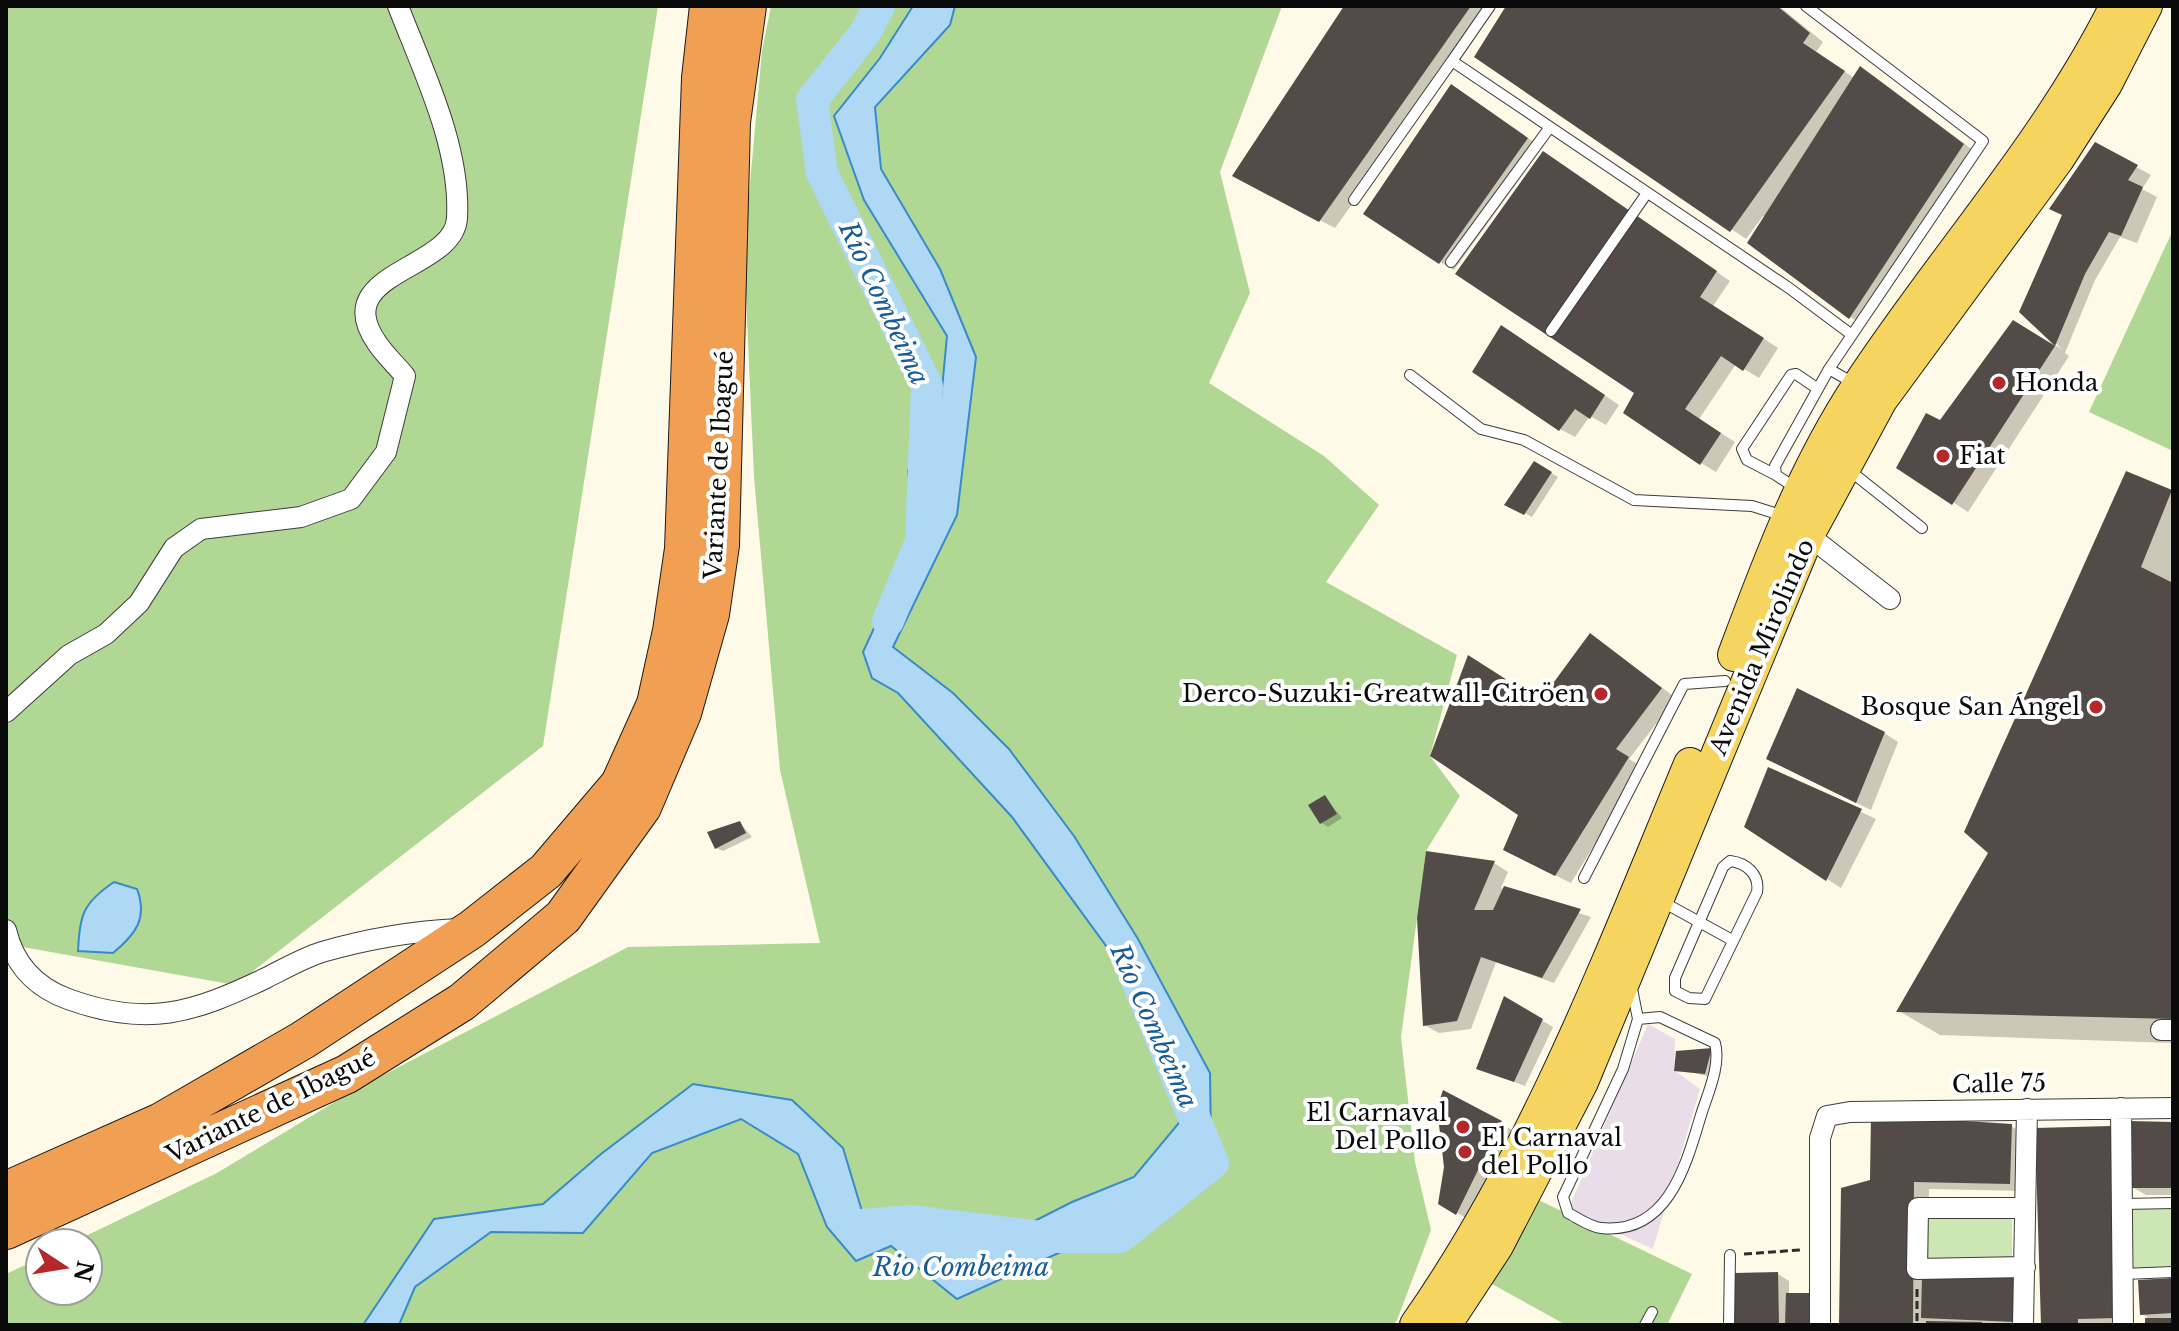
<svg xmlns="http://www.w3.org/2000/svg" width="2179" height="1331" font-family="'Libre Baskerville',serif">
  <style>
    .industrial { fill: #e8dde9 }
    .green { fill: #cce7b3 }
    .forest { fill: #b0d793 }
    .water { fill: #aed8f4; stroke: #378bc9; stroke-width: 2 }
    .shadow { fill: #0003 }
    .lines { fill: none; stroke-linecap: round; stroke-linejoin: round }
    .river { stroke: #aed8f4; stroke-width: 32 }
    .building { fill: #524b47 }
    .lane-casing { stroke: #3d3d3d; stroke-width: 12 }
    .street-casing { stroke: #3d3d3d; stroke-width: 22 }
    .primary-casing { stroke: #1b1b1b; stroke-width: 34 }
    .highway-casing { stroke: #1b1b1b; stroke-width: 40 }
    .path { stroke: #2c2c2c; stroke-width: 3; stroke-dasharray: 8 4; stroke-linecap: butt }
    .lane { stroke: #fff; stroke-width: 10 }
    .street { stroke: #fff; stroke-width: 20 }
    .primary { stroke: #f5d560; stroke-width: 32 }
    .highway { stroke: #f19f53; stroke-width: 38 }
    .poi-dot { fill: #b5272a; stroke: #fff; stroke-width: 3 }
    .labels { text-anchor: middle; stroke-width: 8; stroke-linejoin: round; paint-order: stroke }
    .poi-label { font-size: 24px; fill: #0a0a0a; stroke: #fff; text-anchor: start }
    .street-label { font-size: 24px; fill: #0a0a0a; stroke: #fff }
    .water-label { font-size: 26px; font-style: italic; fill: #185c97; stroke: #fff }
  </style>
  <rect width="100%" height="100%" fill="#fefae7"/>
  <path class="industrial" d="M1648,1024L1675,1039L1674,1070L1700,1089L1653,1249L1568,1210Z"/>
  <path class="green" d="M2131,1205H2173V1268H2131Z
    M2012,1213V1264L1920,1266V1215Z"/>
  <path class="forest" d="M6,6H658L543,746L235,985L6,944Z
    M771,6H1282L1220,172L1250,293L1209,383L1324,456L1379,505L1326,582L1457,655L1430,756L1460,796L1426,851L1401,1037L1415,1162L1431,1230L1397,1320L1393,1325H6V1274L40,1258V1291H88V1243H71L217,1173L353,1091L628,947L820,943L780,770L754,477L744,250L762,51Z
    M2173,230V451L2089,412Z
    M1518,1190L1692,1274L1667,1325H1566L1472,1273Z"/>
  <path class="water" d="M913,6H955L950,25L875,107L881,169L940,269L976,357L957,515L893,647L953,693L1009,749L1074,836L1138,939L1210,1073L1211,1144L1163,1222L1063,1251L957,1299L891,1246L856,1261L827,1227L798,1154L741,1119L652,1153L583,1233L491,1232L415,1287L399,1325H363L434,1219L543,1204L601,1154L693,1084L792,1100L843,1148L864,1218L987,1245L1072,1202L1134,1177L1183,1118L1166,1028L1012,817L898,693L872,678L863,652L881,613L918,563L908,471L939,421L947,336L864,200L834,116L880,58Z
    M114,882L137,889C148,918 136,934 113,953L78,951C80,914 83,903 114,882Z"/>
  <path class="shadow" d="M1348,6H1493L1335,228L1249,184Z
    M1508,6H1779L1823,42L1816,52L1854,78L1860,69L1875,77L1977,153L1865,325L1850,317L1766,217L1763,216L1746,239L1477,56Z
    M1466,95L1542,148L1454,270L1440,262Z
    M2096,145L2151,175L2142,189L2157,197L2137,243L2120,237L2095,280L2065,353L2069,356L1968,512L1899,467L1941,422L2013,322L2062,349L2022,312Z
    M1558,162L1730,281L1713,306L1778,348L1759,378L1736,364L1699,419L1735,442L1716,472L1701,463L1637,392Z
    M1516,336L1619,405L1606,425L1590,416L1575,437L1560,429Z
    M1535,463L1558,477L1532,517L1507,504Z
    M2127,474L2173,493V1043L1940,1035L1899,1011L1991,853Z
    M1591,635L1676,698L1629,759L1642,767L1571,883L1520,858L1521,814Z
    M1884,733L1898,742L1871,810L1783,767Z
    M1770,769L1876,819L1841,888L1746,826Z
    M1325,797L1342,818L1328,827L1322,823Z
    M740,823L752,837L723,851L716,848Z
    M1427,854L1494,863L1508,872L1501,888L1591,917L1554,983L1496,962L1471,1029L1439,1033L1424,1025Z
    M1505,999L1553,1027L1525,1086L1478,1068Z
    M1711,1050L1718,1054L1711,1077L1676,1069Z
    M1444,1092L1516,1132L1471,1221L1440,1203L1446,1167Z
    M2173,1124V1195H2146L2132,1187Z
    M2011,1126L2026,1135L2025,1191L1929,1189L1928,1278L2026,1325H1841L1872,1182Z
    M2110,1128L2125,1136L2131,1325H2043Z
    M1778,1274L1789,1281V1295L1823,1325H1737Z
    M2173,1280V1325H2147V1317L2142,1314Z"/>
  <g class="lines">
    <path class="river" d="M879,6L865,33L812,100L822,173L927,386L921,541L888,621
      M846,1220L849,1226L910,1221L1041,1237H1120L1213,1163L1127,956"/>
  </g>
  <path class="building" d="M1344,6H1471L1319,222L1232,176Z
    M1506,6H1777L1810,33L1803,43L1845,71L1730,232L1474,57Z
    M1860,66L1964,144L1849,319L1747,243Z
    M1451,84L1528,138L1439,264L1363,214Z
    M2095,142L2138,165L2128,180L2143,187L2121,236L2109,232L2085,274L2055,346L1952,505L1896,468L1926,413L1940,420L2013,320L2055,346L2019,312L2062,215L2049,209Z
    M1543,151L1717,271L1700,297L1764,338L1743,371L1721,356L1685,409L1721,433L1700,465L1623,413L1634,393L1455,274Z
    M1501,325L1605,395L1590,419L1575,409L1559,431L1472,372Z
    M1534,461L1552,472L1524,515L1504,505Z
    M2126,471L2172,490L2141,567L2173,583V1019L1896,1012L1988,853L1964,832Z
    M1590,633L1662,688L1616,749L1629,757L1555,876L1503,850L1518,815L1430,756L1468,655L1540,701Z
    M1797,688L1885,732L1856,803L1766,759Z
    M1768,767L1862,809L1826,881L1744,827Z
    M1325,795L1337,814L1320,824L1308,805Z
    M740,821L746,833L715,849L707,832Z
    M1426,851L1495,861L1474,910H1493L1504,886L1581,909L1542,978L1481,957L1457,1021L1423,1026L1417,918Z
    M1504,996L1543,1019L1514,1082L1476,1069Z
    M1712,1048L1705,1074L1674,1071L1676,1051Z
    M1443,1090L1502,1121L1456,1215L1438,1204L1444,1167L1437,1108Z
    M1871,1115L2012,1124L2010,1184L1914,1182L1913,1325H1839L1841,1188L1870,1180Z
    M2128,1121L2173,1122V1188H2130Z
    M2111,1126L2117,1318L2078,1319V1325H2041L2035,1128Z
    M1778,1272L1779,1325H1735V1273Z
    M2017,1273L2016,1322L1921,1318L1922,1276Z
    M2173,1278V1313L2140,1315L2138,1280Z
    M1786,1293H1812V1325H1785Z
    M2145,1318H2173V1325H2145Z
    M1926,1321L1982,1322V1325H1926Z"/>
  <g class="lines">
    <defs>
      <path id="lane" d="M1452,61L1490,6
        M1354,200L1452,61L1789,288L1852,335
        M1451,262L1550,127
        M1551,331L1647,193
        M1829,369L1855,384
        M1410,375L1481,429L1524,440L1634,500L1752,506L1784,516
        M1849,470L1922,528
        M1776,475L1747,460L1742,449L1791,375L1796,374L1818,389
        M1797,489L1776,475L1775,466L1829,369L1983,141L1806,6
        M1730,861C1746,863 1760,874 1757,892L1705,999L1689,998L1675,991V978L1723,867Z
        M1584,878L1684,684L1725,681
        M1661,901L1732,940
        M1631,984L1638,1019L1623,1069L1563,1197L1568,1213C1578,1218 1590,1227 1601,1228C1668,1235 1686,1165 1701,1115C1708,1093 1721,1065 1715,1043L1660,1017L1638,1019
        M2124,1204L2173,1203
        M2123,1274L2173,1272
        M1645,1325L1652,1312
        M1729,1325L1730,1255"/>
      <path id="street" d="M1808,535L1890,599
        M6,712L69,655L106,634L139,603L174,548L201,529L301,517L351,499L386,452L405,376C396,365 385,355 377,343C327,271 454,271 457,218C461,147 423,71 398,6
        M6,930C14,964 35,987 68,999C147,1028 193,1013 266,978C284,969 303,958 322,952C367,939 413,931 460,929
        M2161,1030H2173
        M2121,1108L2123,1325
        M2024,1208H1918L1917,1269L2025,1267
        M1820,1325V1138L1827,1116L1850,1112L2173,1108
        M2023,1325L2027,1109"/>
      <path id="primary" d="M1734,655C1769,561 1803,470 1858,386C1942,258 2047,144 2116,6
        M1416,1325C1536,1153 1610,956 1690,764
        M1445,1325L1497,1246L1582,1082L1808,535L1881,400L2058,159L2106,84L2146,6"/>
      <path id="highway" d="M6,1191L161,1122L303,1040L472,929L546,871L620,784L656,704L672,631L684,549L701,78L709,6
        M6,1230L347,1074L462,1002L563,917L642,807L682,713L710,614L720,545L731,122L747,6"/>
    </defs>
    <use href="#lane" class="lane-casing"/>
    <use href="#street" class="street-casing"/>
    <use href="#primary" class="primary-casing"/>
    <use href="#highway" class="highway-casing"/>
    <path class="path" d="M1744,1254L1800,1250
      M1917,1289V1325"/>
    <use href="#lane" class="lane"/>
    <use href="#street" class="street"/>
    <use href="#primary" class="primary"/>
    <use href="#highway" class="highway"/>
  </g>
  <g class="poi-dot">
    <circle cx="1999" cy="383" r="8"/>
    <circle cx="1943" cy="456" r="8"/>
    <circle cx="1601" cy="694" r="8"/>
    <circle cx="2096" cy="707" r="8"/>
    <circle cx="1463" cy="1127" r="8"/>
    <circle cx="1465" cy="1152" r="8"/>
  </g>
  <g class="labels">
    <g class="poi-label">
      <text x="2015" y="391">Honda</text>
      <text x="1959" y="464">Fiat</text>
      <text x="1585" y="702" text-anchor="end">Derco-Suzuki-Greatwall-Citröen</text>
      <text x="2080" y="715" text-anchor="end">Bosque San Ángel</text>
      <text x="1447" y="1121" text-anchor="end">El Carnaval<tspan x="1447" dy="28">Del Pollo</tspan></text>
      <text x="1481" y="1146">El Carnaval<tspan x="1481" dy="28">del Pollo</tspan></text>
    </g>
    <g class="street-label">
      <text transform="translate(719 465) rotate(-87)" y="8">Variante de Ibagué</text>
      <text transform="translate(1762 647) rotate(-67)" y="8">Avenida Mirolindo</text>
      <text transform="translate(1999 1084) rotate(-1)" y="8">Calle 75</text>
      <text transform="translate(271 1106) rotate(-26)" y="8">Variante de Ibagué</text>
    </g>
    <g class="water-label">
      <text transform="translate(884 303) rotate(65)" y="9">Río Combeima</text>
      <text transform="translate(1154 1026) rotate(66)" y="9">Río Combeima</text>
      <text x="961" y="1276">Rio Combeima</text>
    </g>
  </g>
  <rect width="2179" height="1331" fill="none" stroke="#0a0a0a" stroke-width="16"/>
  <g transform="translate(64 1267) rotate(102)"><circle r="38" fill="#ffffff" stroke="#9d9d9d" stroke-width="2"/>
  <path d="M0-6L14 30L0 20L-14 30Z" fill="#b5272a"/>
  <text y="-12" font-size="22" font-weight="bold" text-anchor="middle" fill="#0a0a0a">N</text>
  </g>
</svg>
